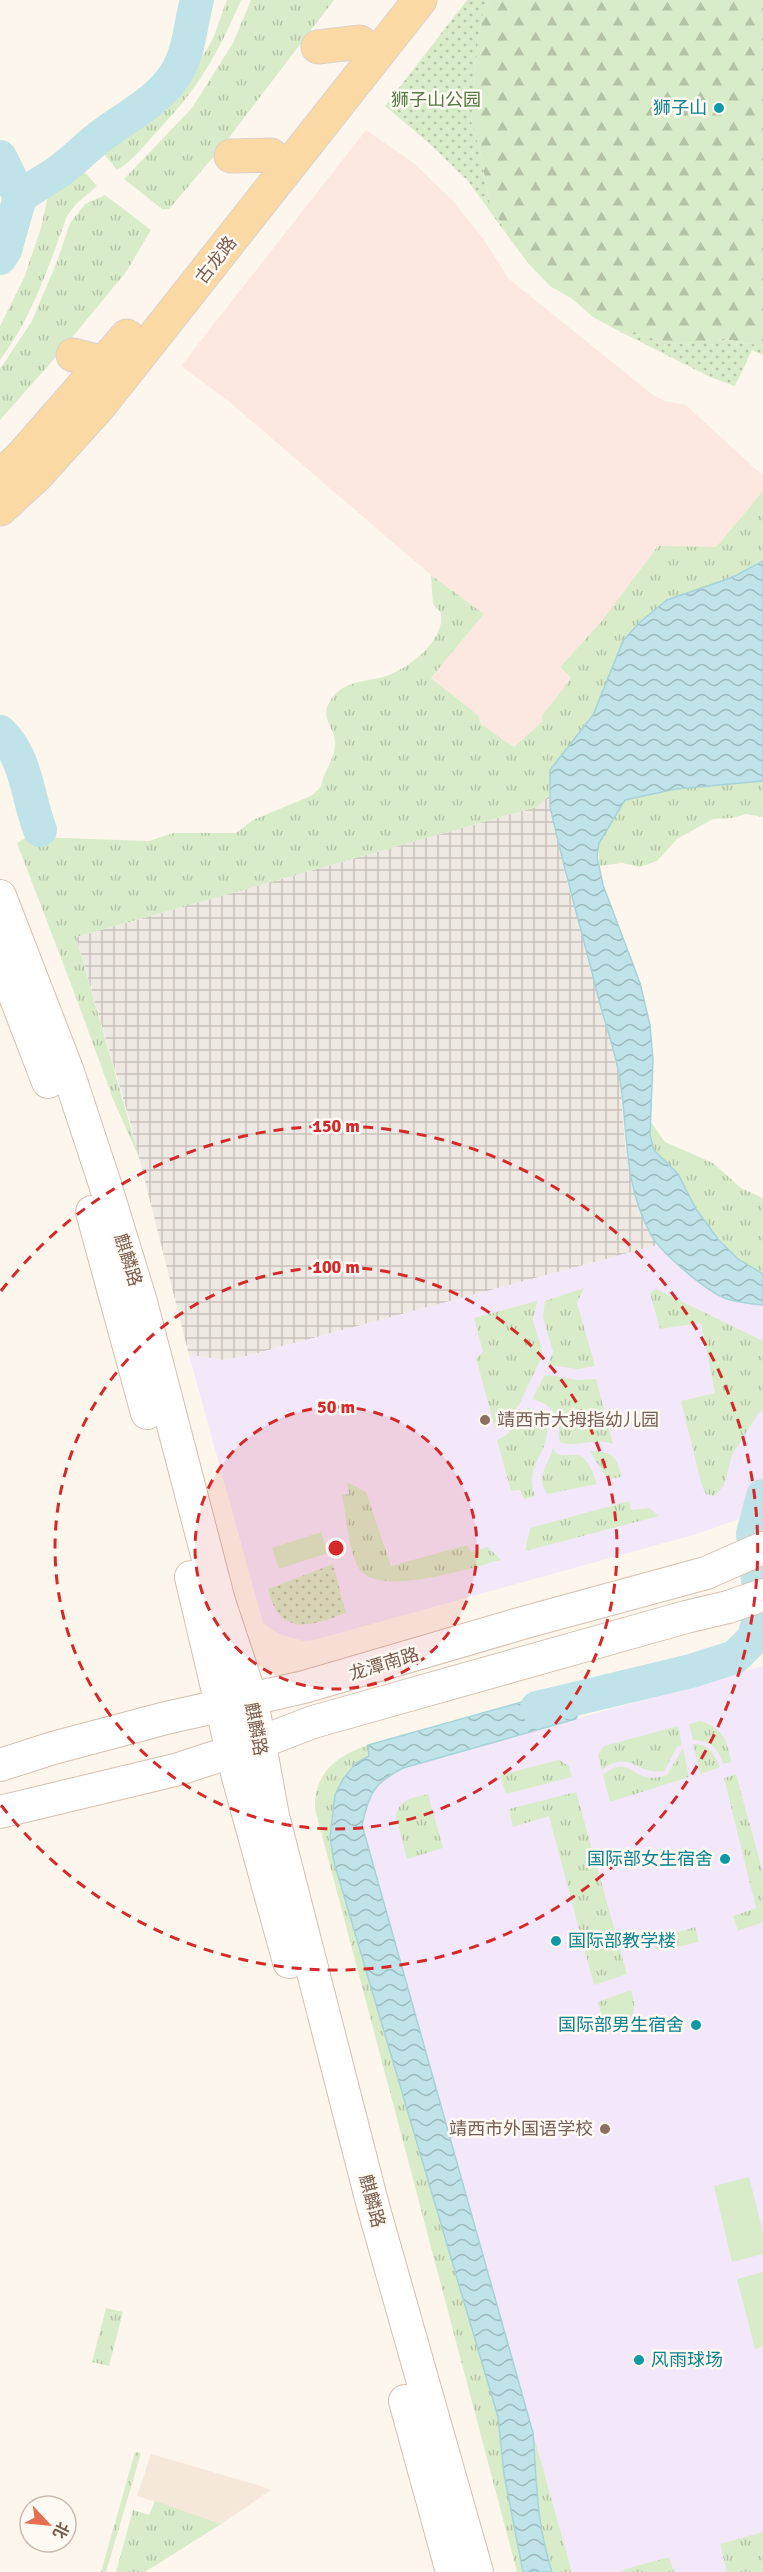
<svg xmlns="http://www.w3.org/2000/svg" width="763" height="2572" font-family="Signika,'Noto Sans SC',sans-serif">
  <style>
    .residential { fill: #f5e8da }
    .commercial { fill: #fde8e0 }
    .industrial { fill: url(#industrial-grid) }
    .education { fill: #f3e8fa }
    .grass { fill: url(#grass-tufts) }
    .forest { fill: url(#forest-firs) }
    .park { fill: url(#park-dots) }
    .pitch { fill: #d8ecc9 }
    .water { fill: url(#water-waves); stroke: #a5d3da; stroke-width: 1.5 }
    .lines { fill: none; stroke-linecap: round; stroke-linejoin: round }
    .river { stroke: #bfe3e8; stroke-width: 34 }
    .secondary-casing { stroke: #d6c0b0; stroke-width: 34 }
    .primary-casing { stroke: #dad1cd; stroke-width: 35 }
    .secondary { stroke: #fff; stroke-width: 32 }
    .primary { stroke: #fbd9a5; stroke-width: 33 }
    .ring { fill: none; stroke: #d62828; stroke-width: 3; stroke-dasharray: 10 8 }
    .culture-dot { fill: #0f9aa8; stroke: #fffaf3; stroke-width: 2 }
    .education-dot { fill: #8d6e63; stroke: #fffaf3; stroke-width: 2 }
    .labels { text-anchor: middle; stroke-width: 5; stroke-linejoin: round; paint-order: stroke }
    .park-label { font-size: 18px; fill: #537a41; stroke: #fffaf3 }
    .culture-label { font-size: 18px; fill: #0d838f; stroke: #fffaf3; text-anchor: end }
    .street-label { font-size: 18px; fill: #7a5c4d; stroke: #fffaf3 }
    .education-label { font-size: 18px; fill: #785e54; stroke: #fffaf3; text-anchor: start }
    .centre { fill: #d62828; stroke: #fffaf3; stroke-width: 3 }
    .ring-label { font-size: 18px; text-anchor: middle; font-weight: bold; fill: #d62828; stroke: #fffaf3; stroke-width: 5; stroke-linejoin: round; paint-order: stroke }
  </style>
  <defs>
    <pattern id="industrial-grid" width="8" height="8" patternUnits="userSpaceOnUse" patternTransform="scale(1.5)"><rect width="8" height="8" fill="#efe9e4"/><path d="M0 4h8M4 0v8" fill="none" stroke="#c7c0bb"/></pattern>
    <pattern id="grass-tufts" width="24" height="20" patternUnits="userSpaceOnUse" patternTransform="scale(1.5)"><rect width="24" height="20" fill="#d8ecc9"/><path d="M3 7l-1-3M5 7V3M7 7l1-3M15 17l-1-3M17 17v-4M19 17l1-3" fill="none" stroke="#b4c2a5"/></pattern>
    <pattern id="forest-firs" width="22" height="20" patternUnits="userSpaceOnUse" patternTransform="scale(1.5)"><rect width="22" height="20" fill="#d8ecc9"/><path d="M5 1l3.5 6h-7zM16 11l3.5 6h-7z" fill="#b4c2a5"/></pattern>
    <pattern id="park-dots" width="8" height="8" patternUnits="userSpaceOnUse" patternTransform="scale(1.5)"><rect width="8" height="8" fill="#d8ecc9"/><path d="M2 2h.1M6 6h.1" fill="none" stroke="#b4c2a5" stroke-width="1.8" stroke-linecap="round"/></pattern>
    <pattern id="water-waves" width="16" height="10" patternUnits="userSpaceOnUse" patternTransform="scale(1.5)"><rect width="16" height="10" fill="#bfe3e8"/><path d="M0 5q4-4 8 0t8 0" fill="none" stroke="#a0bbbe"/></pattern>
  </defs>
  <rect width="100%" height="100%" fill="#fdf6ec"/>
  <path class="residential" d="M151,2454L254,2484L271,2490L221,2524L137,2496Z"/>
  <path class="commercial" d="M366,130L415,164L454,202L484,240L509,279L653,395L665,401L686,405L763,476V491L716,547L601,622L560,667L571,678L541,717L543,721L514,747L481,724L479,716L431,678L484,614L431,575L226,399L181,366Z"/>
  <path class="industrial" d="M549,796L550,806L569,890L583,932L620,1079L625,1145L632,1185L651,1234L658,1245L243,1357L223,1360L189,1355L129,1118L76,937L536,807Z"/>
  <path class="education" d="M658,1245L697,1280L725,1298L763,1305V1479L751,1515L693,1535L314,1640L303,1641L279,1634L263,1623L189,1355L223,1360L243,1357Z
    M763,1666V2572H572L362,1825L368,1798L383,1779L403,1768Z"/>
  <path class="grass" d="M227,0H241C219,51 199,88 160,128C146,143 134,160 117,170L102,151C112,136 129,135 142,123C166,101 187,78 206,51C216,36 220,17 227,0Z
    M251,0H334L221,148L169,209H162L124,179L192,108L233,43Z
    M74,168H81L97,186L76,204L67,216C49,265 32,318 0,360V326L24,278L41,228L48,196L53,185Z
    M105,195L151,230L126,272L55,358L0,420V369L32,321L58,259L70,223L85,204Z
    M763,491V561L733,577L667,600L639,623L623,641L593,715L550,770L549,796L537,807L76,937L140,1160L113,1099L77,1000L17,843L25,838L35,837L149,841L174,833H236L253,820L311,796L321,787C323,771 335,760 335,744C336,729 321,720 328,705C338,682 362,682 383,677C404,671 435,648 440,626C442,622 441,617 441,613L433,604L431,575L484,614L431,678L479,716L481,724L514,747L543,721L541,717L571,678L560,667L601,622L658,546L716,547Z
    M763,781V817L746,814L732,818L713,819L677,839L657,861L640,867L622,863L599,866V843L625,800L676,789Z
    M651,1122L665,1142L713,1163L741,1188L763,1198V1274L737,1259L702,1219L678,1174L654,1150L650,1135Z
    M584,1288L577,1303L595,1366L578,1369L548,1365L553,1352L543,1317L545,1301Z
    M656,1289L763,1341V1410L758,1414L732,1455L724,1485L715,1496L706,1494L702,1486L681,1401L715,1393L701,1323L660,1329L650,1293Z
    M537,1301L533,1321L542,1349V1356L520,1403L506,1421L495,1428L476,1358L483,1352L474,1318Z
    M550,1375L578,1380L596,1379L613,1444C595,1438 578,1447 561,1443C557,1436 560,1432 559,1424C556,1410 545,1402 532,1399L544,1376Z
    M528,1407L547,1422C551,1455 523,1463 535,1496L524,1499L520,1490L511,1491L497,1440C512,1434 520,1421 528,1407Z
    M553,1448L556,1453C563,1457 569,1454 577,1455C588,1457 594,1475 597,1484L547,1494C535,1476 548,1466 553,1448Z
    M590,1451C614,1452 615,1455 622,1477L607,1479Z
    M347,1482L366,1492L391,1566L467,1545L471,1552L488,1547L501,1560C473,1567 384,1597 361,1571C349,1558 346,1514 342,1495L349,1494Z
    M629,1501L631,1510L649,1508L659,1516L525,1551L530,1528Z
    M700,1721C725,1729 725,1739 732,1762L723,1764C719,1749 709,1739 693,1740L689,1724Z
    M678,1726L682,1745L677,1747L664,1771C637,1776 630,1748 602,1770L598,1755L604,1746Z
    M693,1744C710,1743 714,1755 720,1767L701,1774Z
    M368,1745L369,1756L335,1795L330,1837L334,1862L498,2417L504,2474L523,2572H517L315,1809C314,1772 337,1756 368,1745Z
    M683,1748L689,1777L610,1802L603,1775C624,1757 628,1772 647,1777C654,1779 660,1777 667,1775Z
    M559,1760L569,1766L572,1777L506,1794L500,1775Z
    M736,1774L763,1873V1922L738,1931L733,1916L756,1908L724,1778Z
    M576,1792L627,1974L594,1985L549,1816L513,1827L509,1809Z
    M428,1794L443,1848L407,1859L396,1817C398,1799 413,1798 428,1794Z
    M695,1927L699,1942L661,1951L656,1949L653,1940Z
    M631,1990C640,2019 631,2020 605,2027L598,2002Z
    M106,2308L123,2312L109,2366L92,2362Z
    M533,2433L572,2572H552L541,2533L537,2507Z
    M135,2452L141,2453L106,2572H101Z
    M155,2501L221,2524L145,2572H116L133,2510L149,2515Z
    M763,2532V2572H727L720,2544Z
    M669,2557L674,2572H620L626,2569Z"/>
  <path class="forest" d="M490,0H763V346L724,339L676,344L617,330L593,317L571,298L550,286L528,263L507,235L489,201L480,151L471,121L478,39L483,12Z"/>
  <path class="park" d="M467,0H490L483,12L478,39L471,121L480,151L489,201L507,235L468,181L429,143L385,106Z
    M617,330L676,344L724,339L763,346V355L752,350L735,386L710,377Z
    M333,1564L346,1613C310,1627 279,1637 268,1589Z"/>
  <path class="pitch" d="M321,1532L328,1553L279,1569L272,1548Z
    M749,2177L763,2232V2254L732,2262L714,2186Z
    M763,2272V2346L755,2349L737,2279Z"/>
  <path class="water" d="M763,561V781L676,789L625,800L599,843L597,857L603,885L640,983L650,1025L653,1060L650,1135L654,1150L678,1174L696,1209L718,1239L738,1259L763,1274V1305C752,1304 738,1302 727,1299C707,1292 661,1253 651,1235C622,1180 629,1136 620,1080C616,1053 606,1027 599,1000C583,935 564,871 550,806V770L593,715L623,641L639,623L667,600L733,577Z
    M763,1479V1510L751,1515Z
    M579,1686C585,1698 581,1707 576,1719L403,1768C374,1783 369,1793 362,1825L533,2433C537,2484 536,2522 552,2572H523L504,2474L498,2417L334,1862L330,1837L335,1795L343,1779L356,1763L369,1756L368,1745Z"/>
  <g class="lines">
    <path class="river" d="M0,157L20,197L5,250L0,258
      M20,197C34,186 49,179 62,169C76,158 88,146 101,136C127,116 156,103 175,75C190,52 190,25 197,0
      M0,732C27,757 27,797 40,830
      M537,1708L691,1671L735,1657L754,1638L761,1610L753,1534L763,1496"/>
    <defs>
      <path id="secondary" d="M0,896L68,1072L104,1181L141,1302L219,1601L252,1701L273,1816L373,2206L477,2572
        M0,957L48,1082
        M92,1212L147,1413
        M191,1577L238,1777L289,1962
        M0,1765L53,1748L166,1718L304,1687L526,1622L706,1573L763,1548
        M0,1812L179,1769L261,1742L313,1722L686,1617L728,1607L763,1595
        M405,2401L452,2572"/>
      <path id="primary" d="M318,47L360,42
        M231,156L271,155
        M73,355L104,363
        M0,477L21,457L127,336
        M0,509L37,475L101,404L420,0"/>
    </defs>
    <use href="#secondary" class="secondary-casing"/>
    <use href="#primary" class="primary-casing"/>
    <use href="#secondary" class="secondary"/>
    <use href="#primary" class="primary"/>
  </g>
  <circle cx="336" cy="1548" r="141" fill="#d62828" fill-opacity=".12"/>
  <g class="ring">
    <circle cx="336" cy="1548" r="141"/>
    <circle cx="336" cy="1548" r="281"/>
    <path d="M1 1291A422 422 0 1 1 1 1805"/>
  </g>
  <g class="culture-dot">
    <circle cx="719" cy="108" r="6"/>
    <circle cx="725" cy="1859" r="6"/>
    <circle cx="556" cy="1941" r="6"/>
    <circle cx="696" cy="2025" r="6"/>
    <circle cx="639" cy="2360" r="6"/>
  </g>
  <g class="education-dot">
    <circle cx="485" cy="1420" r="6"/>
    <circle cx="605" cy="2129" r="6"/>
  </g>
  <g class="labels">
    <g class="park-label">
      <text x="436" y="106">狮子山公园</text>
    </g>
    <g class="culture-label">
      <text x="707" y="114">狮子山</text>
      <text x="713" y="1865">国际部女生宿舍</text>
      <text x="568" y="1947" text-anchor="start">国际部教学楼</text>
      <text x="684" y="2031">国际部男生宿舍</text>
      <text x="651" y="2366" text-anchor="start">风雨球场</text>
    </g>
    <g class="street-label">
      <text transform="translate(216 260) rotate(-52)" y="6">古龙路</text>
      <text transform="translate(128 1260) rotate(73)" y="6">麒麟路</text>
      <text transform="translate(384 1664) rotate(-17)" y="6">龙潭南路</text>
      <text transform="translate(256 1729) rotate(79)" y="6">麒麟路</text>
      <text transform="translate(372 2201) rotate(75)" y="6">麒麟路</text>
    </g>
    <g class="education-label">
      <text x="497" y="1426">靖西市大拇指幼儿园</text>
      <text x="593" y="2135" text-anchor="end">靖西市外国语学校</text>
    </g>
  </g>
  <circle cx="336" cy="1548" r="9" class="centre"/>
  <g class="ring-label">
    <text x="336" y="1132">150 m</text>
    <text x="336" y="1273">100 m</text>
    <text x="336" y="1413">50 m</text>
  </g>
  <g transform="translate(48 2524) rotate(116)"><circle r="28" fill="#fffaf3" stroke="#cabbb1" stroke-width="1.5"/>
  <path d="M0-4.5L10 22L0 15L-10 22Z" fill="#e76f51"/>
  <text y="-9" font-size="16" font-weight="bold" text-anchor="middle" fill="#7a5c4d">北</text>
  </g>
</svg>
